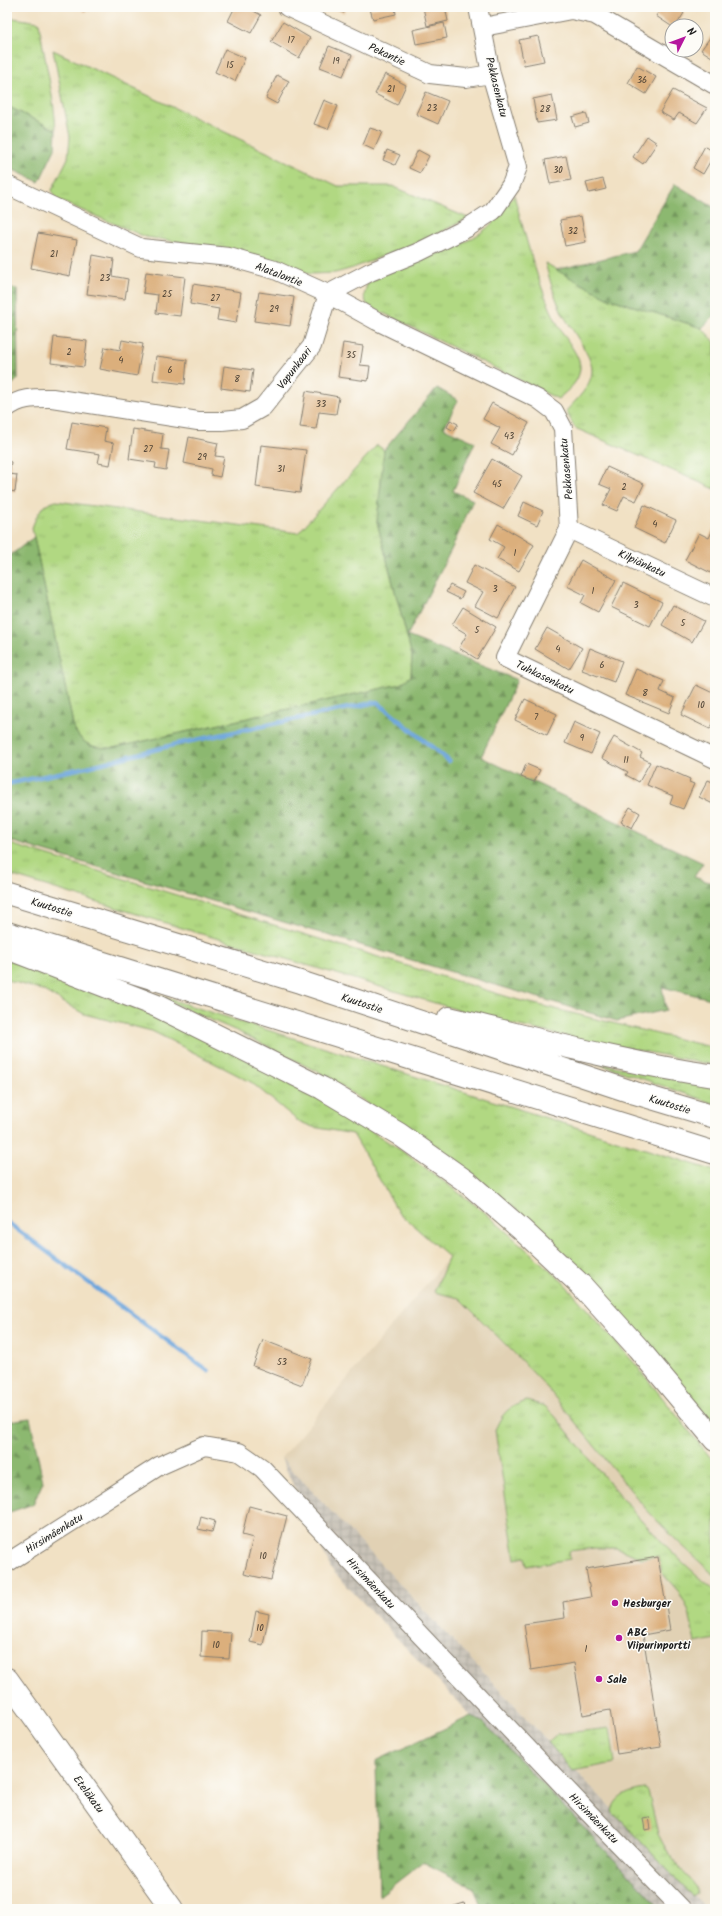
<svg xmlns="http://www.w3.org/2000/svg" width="722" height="1916" font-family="Kalam,sans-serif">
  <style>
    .built { fill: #e1d1b4 }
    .industrial { fill: url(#industrial-grid) }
    .grass { fill: url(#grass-tufts); stroke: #667a4f }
    .forest { fill: url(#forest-firs); stroke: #546a46 }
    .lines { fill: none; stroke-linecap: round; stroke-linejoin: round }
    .stream { stroke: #6da6dc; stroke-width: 4.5 }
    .building { fill: #dbaf7c }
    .street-casing { stroke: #867e70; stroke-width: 20 }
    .secondary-casing { stroke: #867e70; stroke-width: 24 }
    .highway-casing { stroke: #867e70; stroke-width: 24 }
    .street { stroke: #fff; stroke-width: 18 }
    .secondary { stroke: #fff; stroke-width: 22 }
    .highway { stroke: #fff; stroke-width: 22 }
    .poi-dot { fill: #b5179e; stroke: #fdfcf7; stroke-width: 1.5 }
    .labels { text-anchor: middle; stroke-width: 3; stroke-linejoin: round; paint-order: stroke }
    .number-label { font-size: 9px; fill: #4c4134 }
    .street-label { font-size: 11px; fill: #1c1c1c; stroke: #fdfcf7 }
    .poi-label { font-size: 11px; font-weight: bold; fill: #1c1c1c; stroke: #fdfcf7; text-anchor: start }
  </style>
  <defs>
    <pattern id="industrial-grid" width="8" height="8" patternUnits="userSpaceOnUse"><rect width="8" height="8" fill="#c9c3b8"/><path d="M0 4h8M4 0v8" fill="none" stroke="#aca79e"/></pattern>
    <pattern id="grass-tufts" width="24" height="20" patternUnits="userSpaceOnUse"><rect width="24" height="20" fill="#b1d882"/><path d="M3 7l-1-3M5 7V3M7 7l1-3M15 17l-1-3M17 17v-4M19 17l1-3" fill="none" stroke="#98b970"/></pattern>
    <pattern id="forest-firs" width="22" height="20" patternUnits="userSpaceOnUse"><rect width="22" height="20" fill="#8cb870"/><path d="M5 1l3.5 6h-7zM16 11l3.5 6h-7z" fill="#72955b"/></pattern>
  </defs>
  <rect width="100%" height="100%" fill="#fdfcf7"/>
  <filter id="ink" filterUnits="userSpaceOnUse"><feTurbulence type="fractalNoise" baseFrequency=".025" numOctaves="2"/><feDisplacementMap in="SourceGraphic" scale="8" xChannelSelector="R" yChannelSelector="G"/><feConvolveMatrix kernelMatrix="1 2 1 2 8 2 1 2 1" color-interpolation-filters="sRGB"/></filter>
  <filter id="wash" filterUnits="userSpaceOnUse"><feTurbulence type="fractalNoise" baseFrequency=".012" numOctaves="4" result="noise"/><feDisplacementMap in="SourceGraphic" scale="16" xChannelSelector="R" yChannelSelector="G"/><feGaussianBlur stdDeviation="0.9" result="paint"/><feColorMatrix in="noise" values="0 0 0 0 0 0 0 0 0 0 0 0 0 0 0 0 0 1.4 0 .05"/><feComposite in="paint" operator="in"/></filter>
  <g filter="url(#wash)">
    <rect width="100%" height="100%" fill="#f1e1c4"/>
    <path class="built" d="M449,1257L715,1543V1909H707L281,1458Z"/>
    <path class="industrial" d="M281,1458L579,1774L707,1909H661L484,1723L471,1716L331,1569Z"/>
    <path class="grass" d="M7,17L39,22C44,59 54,94 56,130L7,106Z
      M53,50L338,186H392L468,218L429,238L353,268L335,273L310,274L276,261L208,246L146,237L55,199L52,190L68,158L70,137Z
      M514,195C526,238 537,284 558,325C563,336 581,356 580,368C579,383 568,390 558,399L367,305L364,296L367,284C403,260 452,256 487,228C497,219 506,205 514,195Z
      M545,263L608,298L702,328L715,342V489L575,428L566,411C576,400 592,386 592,370C592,355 569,327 562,312C554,296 550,280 545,263Z
      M377,445L384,450L377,522L412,656L411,676L401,684L113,748C93,748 84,746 74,729L32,528C37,514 41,505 56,501L298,533Z
      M7,843L518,1000L715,1048V1065L569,1037L489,1019L195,932L7,874Z
      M7,959L151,1014L251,1062L339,1110L405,1153L482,1210L563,1282L636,1365L715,1463V1576L672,1536L646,1509L544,1384L514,1353L459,1298L434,1292L449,1257L399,1213L353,1134L313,1127L298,1121L251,1082L152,1031L84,1014L42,990L7,980Z
      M147,992L715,1171V1426L577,1267L520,1213L462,1165L324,1075L239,1032Z
      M594,1062L715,1087V1104Z
      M527,1401L545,1406L554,1415C604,1476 652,1540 715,1590V1639L695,1643L689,1611L679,1592L662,1573L659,1556L642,1558L616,1548H595L569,1551L570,1559L527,1566L525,1557L515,1559L495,1430C503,1412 508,1407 527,1401Z
      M610,1728L615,1763L572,1771L548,1742L557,1734Z
      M645,1789L648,1791L658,1833L669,1854L697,1889V1893L692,1896L612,1811C615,1795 632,1791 645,1789Z"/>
    <path class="forest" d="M7,106L56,130L55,149L39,182L7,167Z
      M675,184L715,208V315L702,328L608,298L556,270L635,251Z
      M7,288L17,289L18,379L7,390Z
      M437,388L458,400L444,428L475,442L453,491L473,500L452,548L407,636L517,680L481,757L703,863L694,877L715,884V1000L662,987L666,1010L617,1021L7,840V558L34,537L74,729C84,746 93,748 113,748L401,684L411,676L412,656L377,522L384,450Z
      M7,1409L10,1421L30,1418L43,1482L33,1504L7,1513Z
      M471,1716L484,1723L661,1909H482L474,1888L423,1862L379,1896L376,1761Z"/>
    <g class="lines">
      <path class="stream" d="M7,784L87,767L177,744L377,702L449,761
        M7,1222L208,1371"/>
    </g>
    <g id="blocks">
      <path class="building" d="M82,7H95V9L83,12Z
        M235,7H246L261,15L251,33L228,21Z
        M331,7H347L344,13Z
        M381,7H395L396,14L373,19L370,9Z
        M423,7H445L448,21L427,26Z
        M662,7H675L684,13L676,26H671L656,16Z
        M283,22L310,38L299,58L271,42Z
        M444,23L447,38L416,44L413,30Z
        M714,32L715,33V59L701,50Z
        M538,36L544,61L524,65L519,40Z
        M329,46L352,55L343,76L320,67Z
        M225,49L245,58L235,81L215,72Z
        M637,66L656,77L646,94L628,83Z
        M385,74L406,85L397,105L375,94Z
        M277,75L289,81L277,104L266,98Z
        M673,90L707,108L697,123L679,113L674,120L660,112Z
        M426,92L448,101L438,124L416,114Z
        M552,95L557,120L537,123L533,99Z
        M324,100L338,106L328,129L314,124Z
        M586,113L589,123L575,127L572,117Z
        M370,128L382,132L374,150L363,145Z
        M647,136L657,143L643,164L633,157Z
        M705,146L715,153L703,174L693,168Z
        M387,150L400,155L395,165L383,160Z
        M418,150L429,156L420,173L409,168Z
        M566,156L571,180L550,184L545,160Z
        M603,179L606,189L589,193L586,183Z
        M581,216L586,242L565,246L560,220Z
        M38,233L77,240L70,276L31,268Z
        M93,255L114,259L112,276L128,279L125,299L87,294Z
        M146,272L185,277L180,316L156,313L158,295L143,293Z
        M193,284L241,292L236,323L217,320L219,309L190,304Z
        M259,292L294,297L290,326L254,321Z
        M54,337L87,341L84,367L51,363Z
        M122,340L143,344L137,376L100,369L105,347L120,350Z
        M343,343L363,346L360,365L370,366L368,381L338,377Z
        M156,356L187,360L185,384L153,380Z
        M224,366L253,370L250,392L221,388Z
        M306,391L339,397L336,414L319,412L316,429L300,427Z
        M492,403L529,423L512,455L491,444L500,428L483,419Z
        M450,420L458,424L454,431L447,427Z
        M72,422L106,428L104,441L114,443L110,465L98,463L100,454L67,449Z
        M133,429L163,434L161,449L169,450L166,470L155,468L156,463L129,459Z
        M189,437L218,443L215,456L224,457L220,477L211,475L212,469L184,463Z
        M261,445L306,450L300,493L256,487Z
        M492,459L522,476L503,509L473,493Z
        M7,461L11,462L9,474L17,475L15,492L7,490Z
        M607,467L644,484L636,501L624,496L617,511L603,505L611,489L599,484Z
        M524,502L543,511L537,525L518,516Z
        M644,505L676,520L665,543L634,528Z
        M498,524L534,545L519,571L497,559L504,547L490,539Z
        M715,525V575L685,560L699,533L709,538Z
        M581,560L616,580L598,612L581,603L585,595L567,586Z
        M474,565L515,587L498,618L475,606L483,592L465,583Z
        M623,583L662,602L650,626L611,607Z
        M450,585L464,592L460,599L446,592Z
        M673,605L704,621L692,642L662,625Z
        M463,607L496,627L477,659L459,648L467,634L452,625Z
        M547,628L582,648L569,669L535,649Z
        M590,648L622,661L614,682L582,670Z
        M636,669L664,681L660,691L675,698L669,713L625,695Z
        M696,685L715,694V720L710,729L681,715Z
        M525,699L557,714L547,735L515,720Z
        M574,722L600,734L591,754L565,743Z
        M614,737L642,753L640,757L650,762L639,782L626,775L628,772L602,758Z
        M526,764L540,770L534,782L521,777Z
        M656,764L690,779L689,782L694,784L683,809L670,804L673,796L647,785Z
        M708,780L715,783V805L699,797Z
        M630,807L640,813L632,828L621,822Z
        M263,1340L312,1359L302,1385L253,1366Z
        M249,1506L287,1516L271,1580L244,1574L253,1538L242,1535Z
        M201,1517L215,1521L212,1532L198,1529Z
        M658,1557L670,1630L643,1635L661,1747L617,1754L610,1710L583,1715L574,1663L531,1670L524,1624L565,1618L563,1602L591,1597L586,1569Z
        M256,1611L269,1614L263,1645L250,1642Z
        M202,1631L231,1633L229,1659L201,1657Z
        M649,1817L651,1829L645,1830L643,1818Z
        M464,1903L466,1909H445Z"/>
    </g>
  </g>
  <g filter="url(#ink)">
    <use href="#blocks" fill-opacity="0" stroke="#867e70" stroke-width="1"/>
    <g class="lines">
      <defs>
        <path id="street" d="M287,7L430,74L466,78L491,74
          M483,27L571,10L595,15L715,85
          M7,185L141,248L229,257L275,270L328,294L370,272L419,252L467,228L493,211L511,185L518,167L491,74L478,7
          M7,408C21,397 35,398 52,398L198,421H222L242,419L263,407L312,346L328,294L377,321L538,399L554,411L563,428L569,529L505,658L715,759
          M569,529L715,598
          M7,1563L159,1466L204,1446L239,1452L262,1468L588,1812L682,1909"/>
        <path id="secondary" d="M7,1679L172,1909"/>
        <path id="highway" d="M7,893L300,982L635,1093L715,1117
          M7,933L715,1153
          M7,948L157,1006L322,1088L399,1134L467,1182L521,1229L581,1285L638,1348L715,1440
          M449,1018C537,1039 625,1063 715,1076"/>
      </defs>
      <use href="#street" class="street-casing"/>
      <use href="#secondary" class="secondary-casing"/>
      <use href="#highway" class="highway-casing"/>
      <use href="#street" class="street"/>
      <use href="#secondary" class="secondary"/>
      <use href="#highway" class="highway"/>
    </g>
  </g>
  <g class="poi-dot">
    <circle cx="615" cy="1603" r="4"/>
    <circle cx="619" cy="1638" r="4"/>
    <circle cx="599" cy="1679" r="4"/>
  </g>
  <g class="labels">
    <g class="number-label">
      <text x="291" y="43">17</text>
      <text x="336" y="64">19</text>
      <text x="230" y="68">15</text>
      <text x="642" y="83">36</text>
      <text x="391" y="92">21</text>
      <text x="432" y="111">23</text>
      <text x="545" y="112">28</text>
      <text x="558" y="173">30</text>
      <text x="573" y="234">32</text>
      <text x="54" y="257">21</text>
      <text x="105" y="281">23</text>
      <text x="167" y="297">25</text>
      <text x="215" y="301">27</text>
      <text x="274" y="312">29</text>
      <text x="69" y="355">2</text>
      <text x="351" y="358">35</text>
      <text x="121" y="363">4</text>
      <text x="170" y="373">6</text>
      <text x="237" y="382">8</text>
      <text x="321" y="407">33</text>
      <text x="509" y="439">43</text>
      <text x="148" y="452">27</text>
      <text x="202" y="460">29</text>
      <text x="281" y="472">31</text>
      <text x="497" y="487">45</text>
      <text x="624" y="490">2</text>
      <text x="655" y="527">4</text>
      <text x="515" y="556">1</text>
      <text x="495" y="592">3</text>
      <text x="593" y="594">1</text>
      <text x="636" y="608">3</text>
      <text x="683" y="626">5</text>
      <text x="477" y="633">5</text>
      <text x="558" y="652">4</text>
      <text x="602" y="668">6</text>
      <text x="645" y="696">8</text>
      <text x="701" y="708">10</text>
      <text x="536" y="720">7</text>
      <text x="582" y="741">9</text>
      <text x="626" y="763">11</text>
      <text x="282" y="1365">53</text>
      <text x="263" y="1559">10</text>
      <text x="260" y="1631">10</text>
      <text x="216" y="1648">10</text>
      <text x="586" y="1652">1</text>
    </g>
    <g class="street-label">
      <text transform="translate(387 54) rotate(25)" y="4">Pekantie</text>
      <text transform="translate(497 87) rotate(76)" y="4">Pekkasenkatu</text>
      <text transform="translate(279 274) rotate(21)" y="4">Alatalontie</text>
      <text transform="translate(294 368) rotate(-53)" y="4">Vapunkaari</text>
      <text transform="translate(566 469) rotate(-95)" y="4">Pekkasenkatu</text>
      <text transform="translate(642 563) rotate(25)" y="4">Kilpiänkatu</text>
      <text transform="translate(545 677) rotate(26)" y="4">Tuhkasenkatu</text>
      <text transform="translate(52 907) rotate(17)" y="4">Kuutostie</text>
      <text transform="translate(362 1003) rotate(18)" y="4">Kuutostie</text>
      <text transform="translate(670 1104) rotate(17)" y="4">Kuutostie</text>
      <text transform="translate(54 1533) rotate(-32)" y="4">Hirsimäenkatu</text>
      <text transform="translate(371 1583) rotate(47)" y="4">Hirsimäenkatu</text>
      <text transform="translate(89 1794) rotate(54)" y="4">Eteläkatu</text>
      <text transform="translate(594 1818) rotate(46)" y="4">Hirsimäenkatu</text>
    </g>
    <g class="poi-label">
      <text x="623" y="1607">Hesburger</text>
      <text x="627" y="1636">ABC<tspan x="627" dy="13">Viipurinportti</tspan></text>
      <text x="607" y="1683">Sale</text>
    </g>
  </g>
  <rect width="722" height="1916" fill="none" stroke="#fdfcf7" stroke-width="24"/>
  <g transform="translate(684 38) rotate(48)"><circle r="19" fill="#fdfcf7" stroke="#a3a29f"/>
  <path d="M0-3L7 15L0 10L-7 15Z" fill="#b5179e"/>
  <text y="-6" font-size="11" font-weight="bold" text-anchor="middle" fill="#1c1c1c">N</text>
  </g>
</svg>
